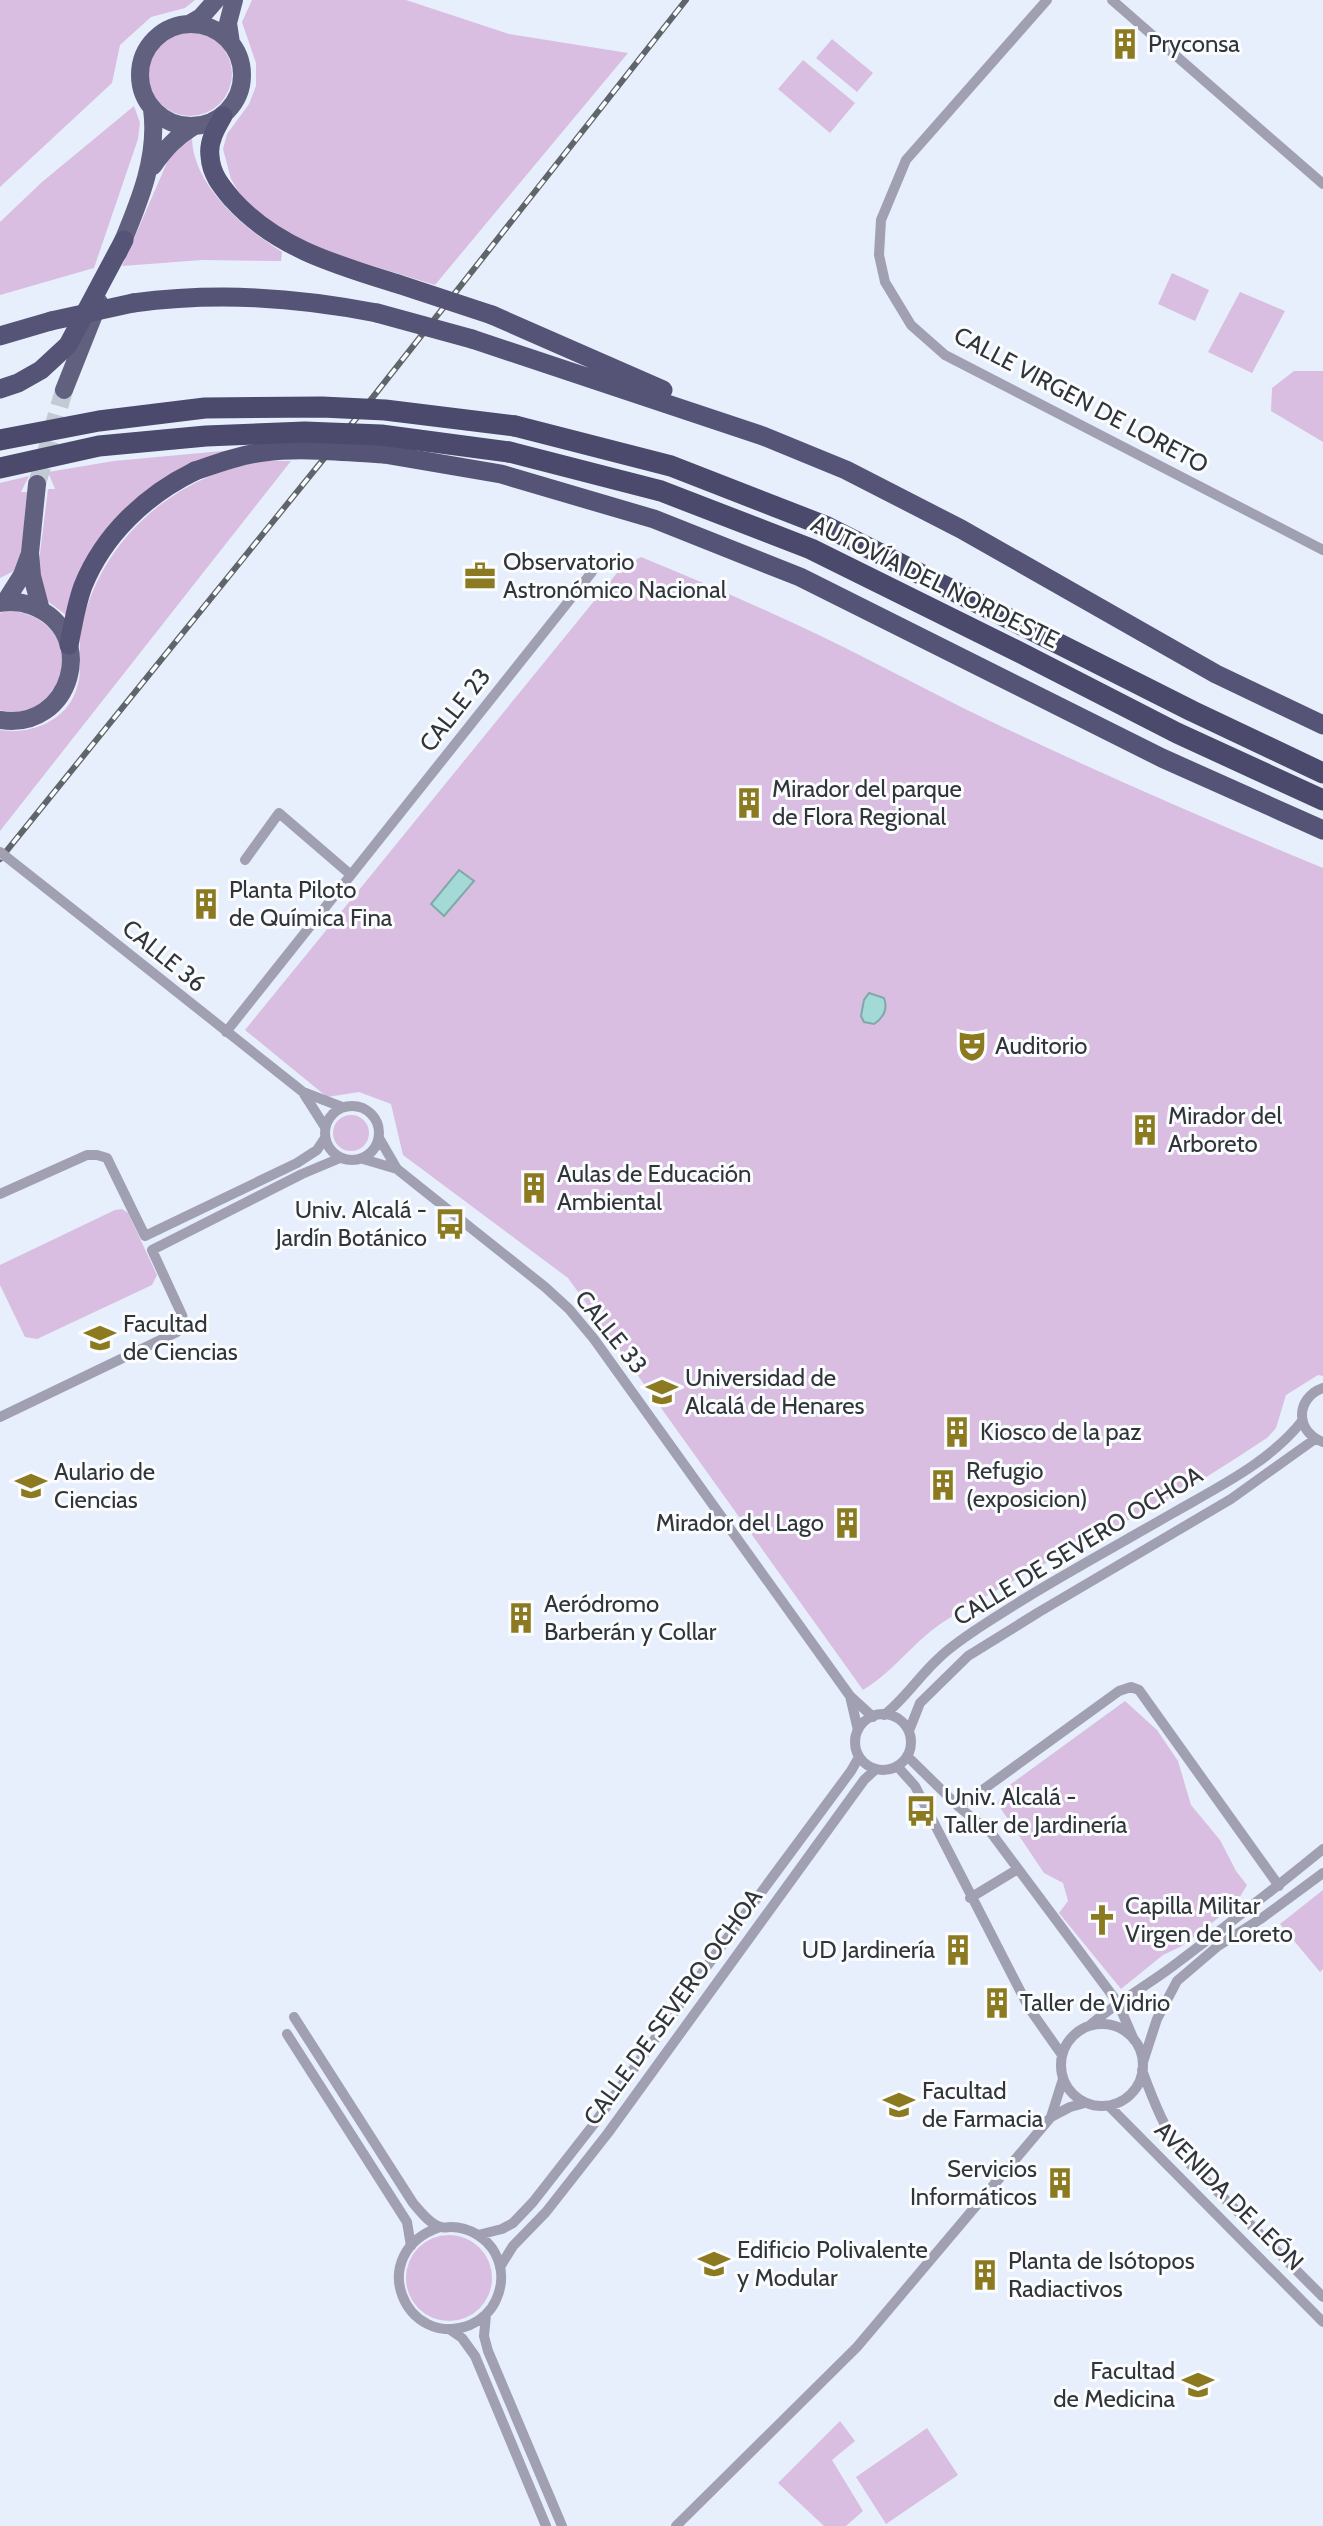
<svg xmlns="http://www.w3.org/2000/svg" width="1323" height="2526" font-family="Cabin,sans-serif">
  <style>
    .green { fill: #d9bee1 }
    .water { fill: #a3dad8; stroke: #81a8a8; stroke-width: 2 }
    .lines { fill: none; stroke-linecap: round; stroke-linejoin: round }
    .primary-tunnel { stroke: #c2cad4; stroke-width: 18; stroke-dasharray: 18 9; stroke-linecap: butt }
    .minor { stroke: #a1a0b2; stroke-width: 10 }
    .primary { stroke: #61607f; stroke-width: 18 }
    .trunk { stroke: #565476; stroke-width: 19 }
    .motorway { stroke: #4b496c; stroke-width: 21 }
    .rail-casing { stroke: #60656b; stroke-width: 6 }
    .rail { stroke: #fafcfe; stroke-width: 3.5; stroke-dasharray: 10; stroke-linecap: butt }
    .minor-bridge { stroke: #a1a0b2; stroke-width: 10 }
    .trunk-bridge { stroke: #565476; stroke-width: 19 }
    .motorway-bridge { stroke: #4b496c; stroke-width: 21 }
    .labels { text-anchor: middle; stroke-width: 6; stroke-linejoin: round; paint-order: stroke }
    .poi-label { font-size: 24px; fill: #313539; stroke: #fafcfe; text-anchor: start }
    .street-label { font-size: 24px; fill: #313539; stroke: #fafcfe }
  </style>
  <rect width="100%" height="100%" fill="#e6effb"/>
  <path class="green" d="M0,0H195L185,8L151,17L120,45L112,83L0,187Z
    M252,0H406L509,34L628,53L435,285L334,254L296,238L245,203L231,179L223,149L227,134L249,104L256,86V63L242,22Z
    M148 74a42 42 0 1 1 84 0a42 42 0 1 1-84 0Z
    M832,39L873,73L857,92L816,58Z
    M803,60L855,103L830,133L778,89Z
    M134,106L140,123L138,139L94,268L0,295V222L42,182Z
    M192,138C193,186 244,228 282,252L281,261L202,260L122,266L169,158L184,140Z
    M1172,273L1209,290L1195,321L1158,304Z
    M1240,292L1285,311L1252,373L1208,352Z
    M1294,371H1323V442L1271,411L1272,388Z
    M233,450L143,493L66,615L46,600L38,569L48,489H55L48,472L114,461Z
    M265,461H291L0,831V730C29,735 64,722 75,693C85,670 76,647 82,625C102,537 177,474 265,461Z
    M29,476L21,492H28L20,568L0,578V483Z
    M641,557C719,589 797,623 873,662C903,677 933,693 963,708C1081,765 1202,818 1323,868V1376L1318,1375L1286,1395L1276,1428L1267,1438C1236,1458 1205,1479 1172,1497C1098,1537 1020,1574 948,1619C916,1638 895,1671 863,1690L568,1278L403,1155L391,1104L359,1092L327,1097L245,1030L621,568Z
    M9,610C98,622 61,729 0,710V613Z
    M333 1133a18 18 0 1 1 36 0a18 18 0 1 1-36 0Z
    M122,1209L128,1213L157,1275L152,1285L37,1339L25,1337L0,1285V1265L115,1210Z
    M1125,1701L1157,1730L1178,1761L1191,1805L1220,1840L1236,1871L1247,1885L1235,1905L1182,1946L1163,1955L1121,1989L1059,1913L1068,1901L1063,1883L1044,1873L997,1803L1011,1784Z
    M1323,1890V1969L1320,1972L1280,1924Z
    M406 2278a43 43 0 1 1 86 0a43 43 0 1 1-86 0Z
    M840,2421L855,2441L832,2460L863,2511L846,2526H824L778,2483Z
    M927,2428L958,2475L886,2524L856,2477Z"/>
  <path class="water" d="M459,870L474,881L444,916L431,904Z
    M869,993L884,998C888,1009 883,1018 874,1024L864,1022L861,1016L864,1000Z"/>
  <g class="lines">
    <path class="primary-tunnel" d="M37,484L64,390"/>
    <path class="minor" d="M1047,0L906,160L881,220L879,255L885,282L911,325L945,355L1323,550
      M1112,0L1323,184
      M245,860L279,813L351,875
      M99,930L303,1092L342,1107
      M226,1032L592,572
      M304,1094L325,1127
      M325 1133a27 27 0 1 1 54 0a27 27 0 1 1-54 0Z
      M379,1138L397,1169
      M363,1159L397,1169L545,1287L569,1309L594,1339L850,1696L873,1717
      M0,1194L87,1155H97L107,1158L145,1236L297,1163L317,1150L325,1138
      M1323,1388C1295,1398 1295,1432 1323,1442
      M0,1417L177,1332L184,1323L182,1315L152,1250L302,1174L340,1158
      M850,1696L858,1730
      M855 1742a28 28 0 1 1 56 0a28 28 0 1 1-56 0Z
      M884,1715C905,1699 919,1676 939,1658C950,1647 964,1638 977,1629C1040,1587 1107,1551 1173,1513C1218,1487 1270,1462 1302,1421
      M909,1731L920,1703L968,1656L1039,1612L1231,1499L1315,1439
      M907,1756L959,1807L992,1834L1118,2003L1134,2040
      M897,1766L915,1786L1029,2008L1062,2055
      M959,1807L1119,1691L1131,1687L1139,1690L1279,1886
      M970,1898L1018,1869
      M294,2017L413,2203C420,2211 430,2225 441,2227C444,2228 448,2227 451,2227C469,2227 487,2238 495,2253C503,2268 503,2285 496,2300C491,2311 481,2320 470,2325C405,2350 364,2253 440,2227
      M1061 2065a41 41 0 1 1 82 0a41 41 0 1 1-82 0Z
      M1089,2026C1115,2003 1145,1987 1173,1966C1224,1928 1274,1889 1323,1849
      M287,2034L407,2222L411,2246
      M1143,2062L1157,2019L1177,1981L1218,1946L1262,1918L1323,1873
      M1142,2070C1154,2103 1166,2132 1186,2160L1323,2297
      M1109,2106L1323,2322
      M1051,2117L1070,2107L1085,2103
      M478,2235L502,2229L513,2223L533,2202L594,2124L720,1948L851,1771L859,1757
      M500,2267L513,2246L546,2212L608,2133L864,1780L876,1769
      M486,2315L484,2336L488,2351L562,2526
      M449,2329L462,2338L475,2356L546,2526
      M676,2526L857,2347L1051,2117L1063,2079"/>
    <path class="primary" d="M140 75a51 51 0 1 1 102 0a51 51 0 1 1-102 0Z
      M189,24L201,17L216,0
      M231,43L228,23L234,0
      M153,166C165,149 176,137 194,126
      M118,253C137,207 159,159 152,109
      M64,390L99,302
      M37,484L30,553L32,576L41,610
      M5,602L22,575L29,556
      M0,603C10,601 22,602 32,606C100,632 72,732 0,720"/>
    <path class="trunk" d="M223,116C216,128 208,142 210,156C211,174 221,186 232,199C276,248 337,265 398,284
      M133,303C217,292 294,297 377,313
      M492,315L663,390
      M0,336L51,321
      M472,339L763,436L846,470L961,529L1216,674L1323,725
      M0,389L18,383L41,370L68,345L124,240
      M384,454L501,474L654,519L800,577L1162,758L1323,830
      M69,645C73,625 76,605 83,586C104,534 146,495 195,471"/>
    <path class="motorway" d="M515,426L671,466L825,526L1192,711L1323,773
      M509,452L661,491L811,549L1017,651L1177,733L1323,800"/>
    <defs>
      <path id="rail" d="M0,859L343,435L686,0"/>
    </defs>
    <use href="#rail" class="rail-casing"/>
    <use href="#rail" class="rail"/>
    <path class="minor-bridge" d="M0,852L99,930"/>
    <path class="trunk-bridge" d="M398,284L492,315
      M377,313L472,339
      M51,321L133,303
      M195,471C218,463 240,455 264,452C303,447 344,452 384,454"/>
    <path class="motorway-bridge" d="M0,440L99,421L205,408L322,407L385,410L515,426
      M0,468L99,446L206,436L305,432L381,435L509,452"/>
  </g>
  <defs>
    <symbol id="building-bare" viewBox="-9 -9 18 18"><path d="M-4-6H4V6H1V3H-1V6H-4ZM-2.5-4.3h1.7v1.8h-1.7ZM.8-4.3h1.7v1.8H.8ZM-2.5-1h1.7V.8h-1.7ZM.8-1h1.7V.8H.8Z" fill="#8b7a1f" stroke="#fafcfe" stroke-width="2.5" paint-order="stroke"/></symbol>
    <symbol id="office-bare" viewBox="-9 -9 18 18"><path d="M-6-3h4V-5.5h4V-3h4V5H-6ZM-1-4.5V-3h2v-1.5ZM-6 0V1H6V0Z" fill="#8b7a1f" stroke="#fafcfe" stroke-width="2.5" paint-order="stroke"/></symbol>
    <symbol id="theatre-bare" viewBox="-9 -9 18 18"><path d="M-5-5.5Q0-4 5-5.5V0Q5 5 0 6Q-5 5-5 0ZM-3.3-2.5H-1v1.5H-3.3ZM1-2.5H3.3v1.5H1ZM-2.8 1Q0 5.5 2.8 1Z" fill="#8b7a1f" stroke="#fafcfe" stroke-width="2.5" paint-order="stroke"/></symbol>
    <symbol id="bus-bare" viewBox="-9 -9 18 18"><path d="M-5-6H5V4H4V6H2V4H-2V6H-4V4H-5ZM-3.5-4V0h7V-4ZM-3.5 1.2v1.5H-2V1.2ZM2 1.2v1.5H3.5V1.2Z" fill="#8b7a1f" stroke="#fafcfe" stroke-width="2.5" paint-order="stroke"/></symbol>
    <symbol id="university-bare" viewBox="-9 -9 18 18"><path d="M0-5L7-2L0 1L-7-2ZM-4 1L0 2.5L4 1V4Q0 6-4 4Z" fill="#8b7a1f" stroke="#fafcfe" stroke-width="2.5" paint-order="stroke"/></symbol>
    <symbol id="church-bare" viewBox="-9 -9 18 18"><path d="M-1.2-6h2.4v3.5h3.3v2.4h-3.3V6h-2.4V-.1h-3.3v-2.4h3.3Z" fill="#8b7a1f" stroke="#fafcfe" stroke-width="2.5" paint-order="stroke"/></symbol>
  </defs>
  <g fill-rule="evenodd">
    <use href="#building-bare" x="1103" y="22" width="44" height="44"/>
    <use href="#office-bare" x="458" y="554" width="44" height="44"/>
    <use href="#building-bare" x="727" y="781" width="44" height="44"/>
    <use href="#building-bare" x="184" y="882" width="44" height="44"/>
    <use href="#theatre-bare" x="950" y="1024" width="44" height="44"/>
    <use href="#building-bare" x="1123" y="1108" width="44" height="44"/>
    <use href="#building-bare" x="512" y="1166" width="44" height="44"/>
    <use href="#bus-bare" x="428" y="1202" width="44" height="44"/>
    <use href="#university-bare" x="78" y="1316" width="44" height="44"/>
    <use href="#university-bare" x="640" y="1370" width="44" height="44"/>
    <use href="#building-bare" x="935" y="1410" width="44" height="44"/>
    <use href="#building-bare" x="921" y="1463" width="44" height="44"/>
    <use href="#university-bare" x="9" y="1464" width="44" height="44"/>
    <use href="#building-bare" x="825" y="1501" width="44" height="44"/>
    <use href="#building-bare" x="499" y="1596" width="44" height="44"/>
    <use href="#bus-bare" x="899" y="1789" width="44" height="44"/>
    <use href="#church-bare" x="1080" y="1898" width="44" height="44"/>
    <use href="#building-bare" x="936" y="1928" width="44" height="44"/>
    <use href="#building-bare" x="975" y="1981" width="44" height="44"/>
    <use href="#university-bare" x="877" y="2083" width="44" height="44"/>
    <use href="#building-bare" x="1038" y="2161" width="44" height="44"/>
    <use href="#university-bare" x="692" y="2242" width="44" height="44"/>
    <use href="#building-bare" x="963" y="2253" width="44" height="44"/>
    <use href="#university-bare" x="1176" y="2363" width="44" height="44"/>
  </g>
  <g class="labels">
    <g class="poi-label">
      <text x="1148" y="52">Pryconsa</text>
      <text x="503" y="570">Observatorio<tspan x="503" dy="28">Astronómico Nacional</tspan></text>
      <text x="772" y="797">Mirador del parque<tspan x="772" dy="28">de Flora Regional</tspan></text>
      <text x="229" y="898">Planta Piloto<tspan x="229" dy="28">de Química Fina</tspan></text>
      <text x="995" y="1054">Auditorio</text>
      <text x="1168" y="1124">Mirador del<tspan x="1168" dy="28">Arboreto</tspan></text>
      <text x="557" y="1182">Aulas de Educación<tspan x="557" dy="28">Ambiental</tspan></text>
      <text x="427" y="1218" text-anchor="end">Univ. Alcalá -<tspan x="427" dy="28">Jardín Botánico</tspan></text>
      <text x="123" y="1332">Facultad<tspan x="123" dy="28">de Ciencias</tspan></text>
      <text x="685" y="1386">Universidad de<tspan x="685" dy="28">Alcalá de Henares</tspan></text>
      <text x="980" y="1440">Kiosco de la paz</text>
      <text x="966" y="1479">Refugio<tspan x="966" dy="28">(exposicion)</tspan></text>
      <text x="54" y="1480">Aulario de<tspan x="54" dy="28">Ciencias</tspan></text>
      <text x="824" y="1531" text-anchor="end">Mirador del Lago</text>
      <text x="544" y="1612">Aeródromo<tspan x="544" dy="28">Barberán y Collar</tspan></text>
      <text x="944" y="1805">Univ. Alcalá -<tspan x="944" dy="28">Taller de Jardinería</tspan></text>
      <text x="1125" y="1914">Capilla Militar<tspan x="1125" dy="28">Virgen de Loreto</tspan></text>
      <text x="935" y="1958" text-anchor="end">UD Jardinería</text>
      <text x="1020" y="2011">Taller de Vidrio</text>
      <text x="922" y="2099">Facultad<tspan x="922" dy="28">de Farmacia</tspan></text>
      <text x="1037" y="2177" text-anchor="end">Servicios<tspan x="1037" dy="28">Informáticos</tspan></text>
      <text x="737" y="2258">Edificio Polivalente<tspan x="737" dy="28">y Modular</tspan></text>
      <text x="1008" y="2269">Planta de Isótopos<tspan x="1008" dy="28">Radiactivos</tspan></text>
      <text x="1175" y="2379" text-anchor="end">Facultad<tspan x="1175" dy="28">de Medicina</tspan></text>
    </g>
    <g class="street-label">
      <text transform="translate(1081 400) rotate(28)" y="8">CALLE VIRGEN DE LORETO</text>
      <text transform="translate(935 582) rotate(26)" y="8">AUTOVÍA DEL NORDESTE</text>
      <text transform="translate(455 710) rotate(-52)" y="8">CALLE 23</text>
      <text transform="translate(164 956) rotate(39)" y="8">CALLE 36</text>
      <text transform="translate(611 1332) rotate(51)" y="8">CALLE 33</text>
      <text transform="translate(1078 1546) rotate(-31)" y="8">CALLE DE SEVERO OCHOA</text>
      <text transform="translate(673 2007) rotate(-54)" y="8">CALLE DE SEVERO OCHOA</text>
      <text transform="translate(1229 2196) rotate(45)" y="8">AVENIDA DE LEÓN</text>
    </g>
  </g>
</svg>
